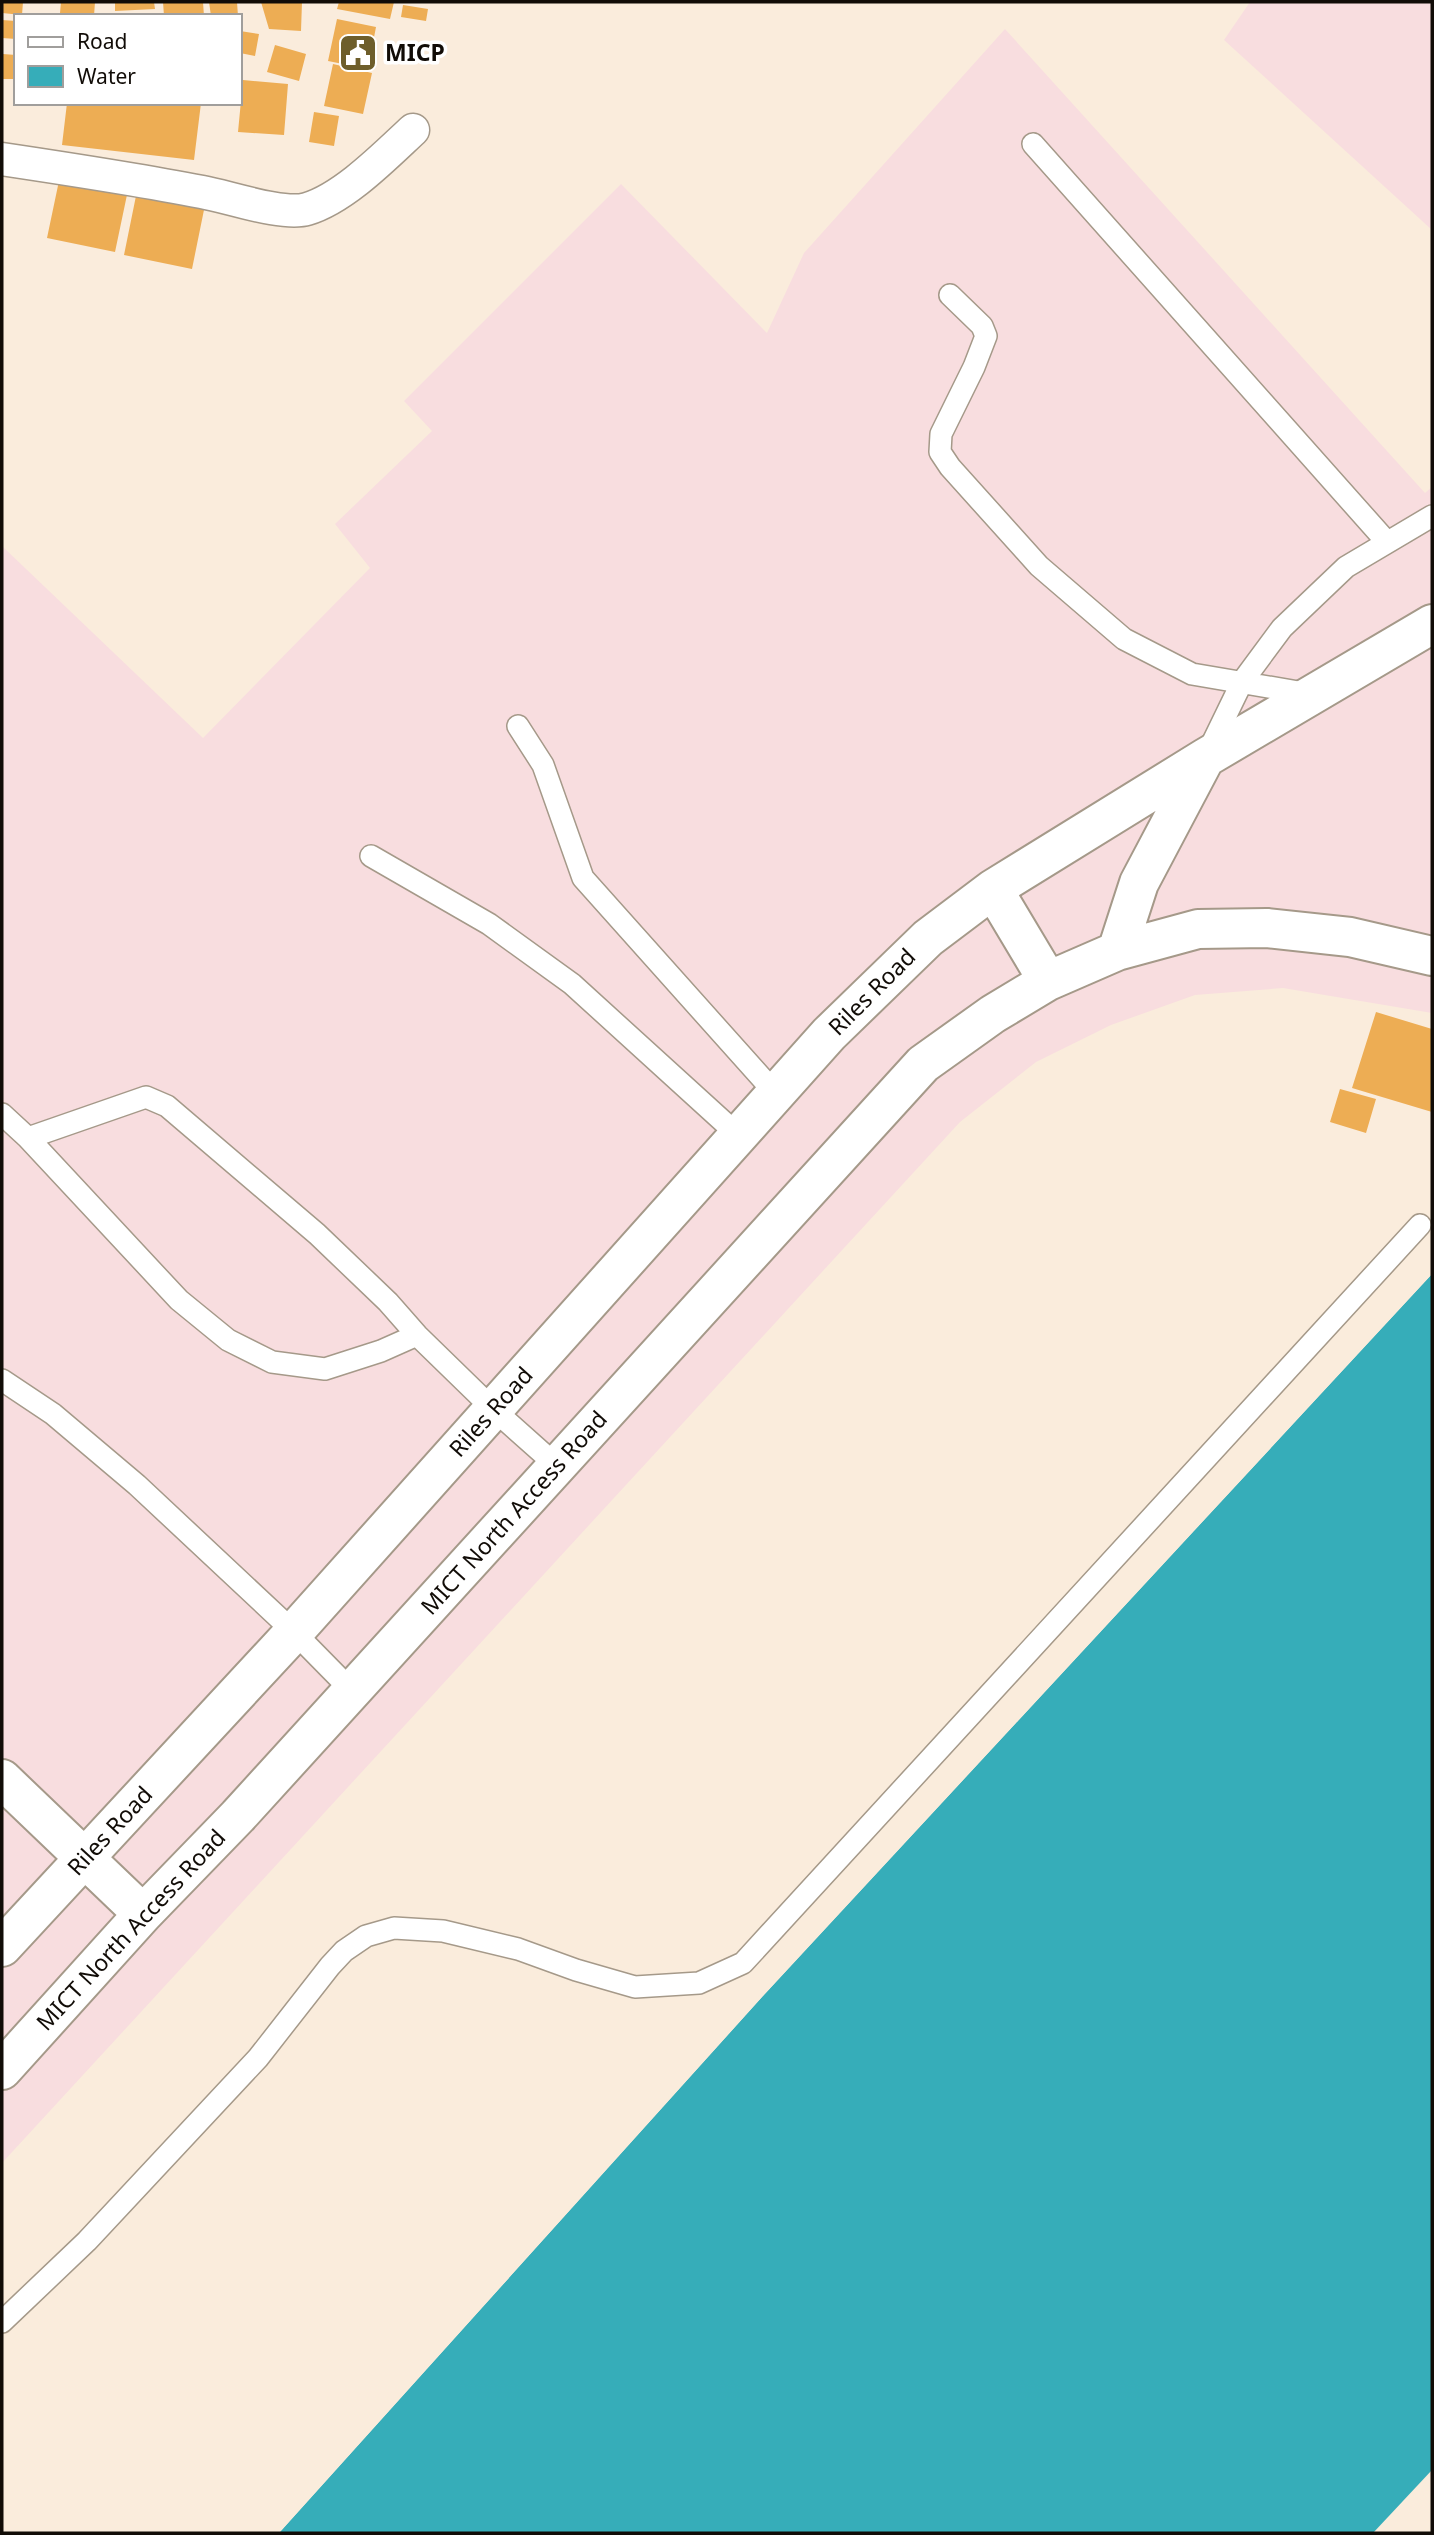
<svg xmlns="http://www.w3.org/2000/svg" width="1434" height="2535" font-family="'Noto Sans',sans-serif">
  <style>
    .industrial { fill: #f8dddf }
    .water { fill: #36adb9 }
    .pier { fill: #faecdc }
    .building { fill: #edad54 }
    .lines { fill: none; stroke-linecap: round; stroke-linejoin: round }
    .service-casing { stroke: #a59989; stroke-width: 24 }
    .pedestrian-casing { stroke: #a59989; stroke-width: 35 }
    .minor-casing { stroke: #a59989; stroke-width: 42 }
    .service { stroke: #fff; stroke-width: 21 }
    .pedestrian { stroke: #fff; stroke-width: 32 }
    .minor { stroke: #fff; stroke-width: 38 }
    .labels { text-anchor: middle; stroke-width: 7; stroke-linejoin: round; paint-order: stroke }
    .poi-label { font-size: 23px; font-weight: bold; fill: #110c07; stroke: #fff; text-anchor: start }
    .street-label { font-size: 23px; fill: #110c07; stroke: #fff }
  </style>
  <rect width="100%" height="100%" fill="#faecdc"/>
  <path class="industrial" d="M1250,2H1432V230L1224,40Z
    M1005,29L1425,493L1432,487V1013L1283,988L1195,995L1111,1025L1036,1062L960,1122L2,2163V546L203,738L370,568L335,524L432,431L404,401L621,184L767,333L804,253Z"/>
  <path class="water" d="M1432,1274V2470L1373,2533H279L762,1997Z"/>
  <path class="pier" d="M1432,1270V1274L762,1997L279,2533H276L760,1995Z"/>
  <path class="building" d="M2,2H23L22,15L2,13Z
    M61,2H95L94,16L60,13Z
    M115,2H154L155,9L115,11Z
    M163,2H203L204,16H164Z
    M209,2H237L238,16H211Z
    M261,2H302L301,31L269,29Z
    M339,2H394L390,19L337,9Z
    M403,5L428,9L426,21L401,17Z
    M337,19L376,27L368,69L328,61Z
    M2,20L16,21V39L2,38Z
    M240,31L259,34L255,56L240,53Z
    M275,45L306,54L299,81L267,72Z
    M3,54L16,55V79H2Z
    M333,64L372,73L363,114L324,106Z
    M243,80L288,84L284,135L238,132Z
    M67,103H201L194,160L62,145Z
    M314,112L339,116L334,146L309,142Z
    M60,176L128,190L115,252L47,238Z
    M138,186L206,200L192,269L124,255Z
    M1376,1012L1432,1029V1112L1352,1088Z
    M1340,1089L1376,1099L1366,1133L1330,1122Z"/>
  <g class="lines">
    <defs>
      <path id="service" d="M1033,144L1386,541
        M950,295L982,326L986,336L974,367L941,434L940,452L950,467L1039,566L1124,639L1192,674L1310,694
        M518,726L543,765L583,878L776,1094
        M1208,752L1242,682L1282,628L1346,567L1432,516
        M371,856L489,924L572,984L738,1135
        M2,1114L28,1138L179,1300L228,1340L272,1362L325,1369L381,1351L417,1335
        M28,1138L146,1097L167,1106L317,1234L388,1302L417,1335L493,1409L557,1466
        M2,1380L53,1414L137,1485L294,1632L352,1691
        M2,2322L87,2241L258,2058L330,1966L344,1951L366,1936L394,1928L443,1931L518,1949L576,1970L635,1987L699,1983L743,1963L1420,1225"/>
      <path id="pedestrian" d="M2,159C69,169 136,179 202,192C229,197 283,216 307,209C344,198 385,156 413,130"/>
      <path id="minor" d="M993,889L1048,981
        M1117,951L1139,883L1204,760
        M2,1779L143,1914
        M2,1947L294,1632L829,1034L928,938L993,889L1205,758L1432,624
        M2,2070L143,1914L238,1816L923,1064L993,1014L1048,981L1117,951L1198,929L1267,928L1350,937L1432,956"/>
    </defs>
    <use href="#service" class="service-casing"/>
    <use href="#pedestrian" class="pedestrian-casing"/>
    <use href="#minor" class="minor-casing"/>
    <use href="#service" class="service"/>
    <use href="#pedestrian" class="pedestrian"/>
    <use href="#minor" class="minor"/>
  </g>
  <defs>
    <symbol id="civic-square" viewBox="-11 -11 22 22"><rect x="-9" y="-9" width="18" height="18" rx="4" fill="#6e5e2b" stroke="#fff"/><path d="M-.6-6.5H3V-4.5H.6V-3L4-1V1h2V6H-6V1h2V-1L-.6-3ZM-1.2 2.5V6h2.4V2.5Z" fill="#fff"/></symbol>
  </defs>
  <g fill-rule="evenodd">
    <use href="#civic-square" x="336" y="31" width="44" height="44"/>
  </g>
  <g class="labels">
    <g class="poi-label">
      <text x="385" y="61">MICP</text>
    </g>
    <g class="street-label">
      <text transform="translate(872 992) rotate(-45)" y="8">Riles Road</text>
      <text transform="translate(491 1412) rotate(-48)" y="8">Riles Road</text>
      <text transform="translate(514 1513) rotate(-48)" y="8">MICT North Access Road</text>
      <text transform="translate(110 1831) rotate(-47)" y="8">Riles Road</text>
      <text transform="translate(131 1930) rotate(-47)" y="8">MICT North Access Road</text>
    </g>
  </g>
  <rect width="1434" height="2535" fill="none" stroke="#110c07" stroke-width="7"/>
  <rect x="14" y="14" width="228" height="91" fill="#ffffff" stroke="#a09e9c" stroke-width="2"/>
  <rect x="28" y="37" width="35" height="10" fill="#ffffff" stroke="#a09e9c" stroke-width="2"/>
  <text x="77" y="49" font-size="21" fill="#110c07">Road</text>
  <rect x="28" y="66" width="35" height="21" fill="#36adb9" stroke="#a09e9c" stroke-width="2"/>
  <text x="77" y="84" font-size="21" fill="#110c07">Water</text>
</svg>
